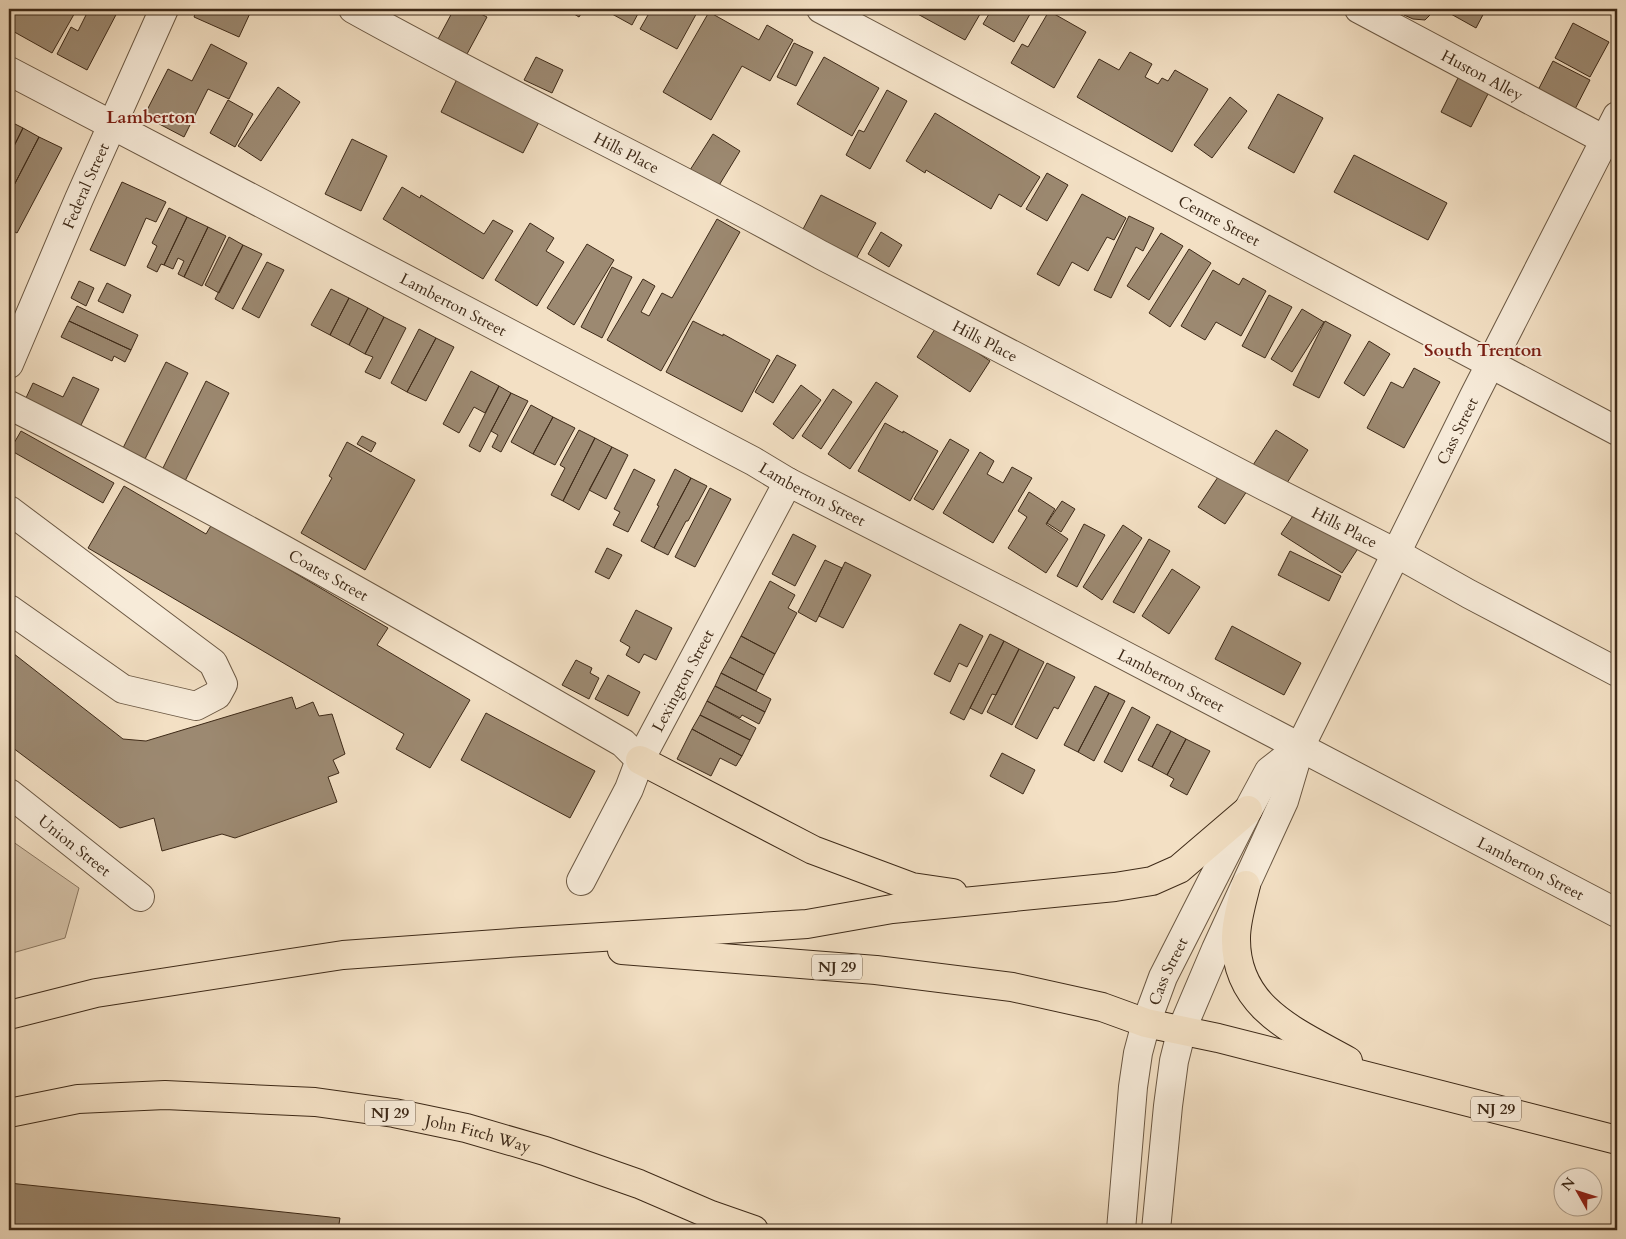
<svg xmlns="http://www.w3.org/2000/svg" width="1626" height="1239" font-family="Cardo,serif">
  <style>
    .green { fill: #d4c1a7; stroke: #897660 }
    .building { fill: #9c8971; stroke: #3e2a18 }
    .lines { fill: none; stroke-linecap: round; stroke-linejoin: round }
    .minor-casing { stroke: #6b5843; stroke-width: 30 }
    .highway-casing { stroke: #3e2a18; stroke-width: 30 }
    .minor { stroke: #f7ebd9; stroke-width: 28 }
    .highway { stroke: #f3e0c4; stroke-width: 28 }
    .labels { text-anchor: middle; stroke-width: 4; stroke-linejoin: round; paint-order: stroke }
    .shield { fill: #f7ebd9; stroke: #766452; stroke-width: 1 }
    .shield-label { font-size: 15px; font-weight: bold; fill: #3e2a18 }
    .street-label { font-size: 16px; fill: #3e2a18; stroke: #f7ebd9 }
    .neighbourhood-label { font-size: 18px; font-weight: bold; fill: #7a1f14; stroke: #f7ebd9 }
  </style>
  <rect width="100%" height="100%" fill="#f3e0c4"/>
  <filter id="stains"><feTurbulence type="fractalNoise" baseFrequency=".004" numOctaves="4"/><feColorMatrix values="0 0 0 0 .2 0 0 0 0 .09 0 0 0 0 .02 0 0 0 .5 -.17"/></filter>
  <radialGradient id="worn" r=".72"><stop offset=".6" stop-color="#630" stop-opacity="0"/><stop offset="1" stop-color="#630" stop-opacity=".3"/></radialGradient>
  <path class="green" d="M9,839L79,888L65,938L9,954Z"/>
  <path class="building" d="M9,9H77L52,53L9,29Z
    M89,9H119L87,70L57,54L71,27L78,31Z
    M197,9H252L239,37L194,17Z
    M454,9H471L487,17L467,54L438,39Z
    M566,9H584L579,17Z
    M603,9H699L677,49L640,29L648,15L640,10L632,25Z
    M916,9H983L965,40L914,12Z
    M992,9H1033L1014,42L983,24Z
    M1401,9H1436L1425,20L1413,19L1404,15Z
    M1442,9H1486L1476,28Z
    M1049,11L1086,32L1054,88L1011,63L1022,44L1028,47Z
    M709,12L759,40L767,25L793,40L770,81L742,66L711,120L663,92Z
    M1573,23L1609,42L1590,77L1555,58Z
    M794,43L813,52L796,86L777,77Z
    M211,44L247,63L229,99L208,89L184,137L144,116L168,69L192,81Z
    M1130,52L1152,64L1145,77L1158,84L1162,78L1168,81L1175,70L1208,89L1172,152L1077,97L1099,59L1119,70Z
    M536,57L563,70L552,93L524,80Z
    M824,57L879,88L852,136L797,104Z
    M1553,61L1590,80L1573,113L1536,94Z
    M1459,76L1489,92L1471,127L1441,112Z
    M457,79L540,120L523,153L441,112Z
    M278,87L300,102L261,161L238,146Z
    M887,90L907,101L870,169L846,155L859,130L864,132Z
    M1278,94L1323,118L1294,173L1248,148Z
    M1230,97L1247,111L1212,158L1194,145Z
    M228,100L253,114L235,147L210,133Z
    M935,113L1040,177L1021,207L999,194L991,209L926,170L925,173L906,161Z
    M9,121L23,128L9,156Z
    M23,128L39,137L12,189L9,187V156Z
    M713,134L740,151L718,187L690,170Z
    M39,137L62,148L17,233L9,229V195Z
    M352,139L387,156L361,211L325,194Z
    M1354,155L1447,203L1428,240L1334,192Z
    M1047,173L1068,185L1047,221L1026,209Z
    M122,182L166,202L156,222L146,218L125,266L90,250Z
    M402,187L420,198L421,195L484,234L493,220L513,231L483,279L383,219Z
    M1082,194L1126,218L1114,240L1107,237L1088,271L1072,262L1059,286L1037,274Z
    M821,195L876,223L856,259L802,231Z
    M169,208L187,217L164,265L161,264L157,272L147,267L157,246L152,243Z
    M1129,216L1154,228L1143,251L1136,247L1111,298L1094,290Z
    M187,217L208,227L184,277L178,274L184,261L178,258L173,269L164,265Z
    M717,219L740,232L661,371L607,340L643,279L655,286L641,312L649,316L662,293L672,298Z
    M530,223L554,238L546,251L564,262L537,306L495,280Z
    M208,227L226,236L202,286L184,277Z
    M881,232L902,245L889,267L868,254Z
    M1161,233L1183,246L1149,300L1127,286Z
    M229,237L243,245L219,293L205,285Z
    M587,244L614,260L574,325L547,308Z
    M243,245L262,254L233,309L215,299Z
    M1189,249L1211,263L1170,327L1149,313Z
    M267,262L284,270L259,318L242,309Z
    M612,267L632,277L602,338L581,327Z
    M1213,270L1239,285L1243,278L1266,291L1241,336L1216,322L1205,340L1181,326Z
    M79,281L94,288L86,306L71,298Z
    M107,283L131,295L123,313L98,301Z
    M331,289L349,298L330,335L311,325Z
    M1269,295L1292,307L1265,358L1242,346Z
    M349,298L368,308L349,345L330,335Z
    M77,306L138,335L131,350L69,321Z
    M368,308L384,317L365,354L349,345Z
    M1302,309L1324,322L1292,372L1271,359Z
    M384,317L406,328L380,379L365,372L373,357L365,354Z
    M69,321L131,350L125,362L114,356L112,361L61,337Z
    M693,321L723,336V334L770,360L742,412L666,372Z
    M1325,321L1351,335L1319,398L1293,385Z
    M937,326L990,361L970,392L917,357Z
    M419,329L436,338L407,392L391,383Z
    M436,338L454,347L426,401L407,392Z
    M1369,341L1390,354L1364,396L1344,383Z
    M777,355L796,365L773,403L755,392Z
    M166,362L188,373L144,461L122,450Z
    M1414,368L1440,382L1404,448L1367,428L1391,382L1403,388Z
    M471,371L499,386L485,413L474,407L459,433L443,424Z
    M73,377L99,389L80,427L25,400L33,383L63,397Z
    M206,381L229,393L185,481L162,470Z
    M876,382L898,396L850,469L828,454Z
    M801,385L821,400L793,439L773,424Z
    M499,386L511,393L480,452L469,446Z
    M833,389L852,402L821,449L802,436Z
    M511,393L528,401L501,452L492,447L498,435L491,431Z
    M531,405L553,417L533,454L511,442Z
    M553,417L575,428L555,465L533,454Z
    M885,423L903,433V431L938,451L910,501L858,471Z
    M579,430L595,438L563,501L551,495L565,468L560,465Z
    M1276,430L1308,450L1285,486L1253,465Z
    M21,431L114,483L103,503L10,450Z
    M362,436L376,443L371,452L357,444Z
    M595,438L612,447L579,510L563,501Z
    M950,439L969,450L933,510L914,499Z
    M347,442L415,480L365,570L301,533L332,478L329,476Z
    M612,447L628,455L606,499L589,490Z
    M980,452L994,461L987,474L1003,483L1012,467L1032,478L993,543L943,513Z
    M634,469L655,480L628,532L613,525L620,512L614,509Z
    M675,469L691,478L654,548L641,541L659,506L657,505Z
    M1220,474L1247,491L1225,524L1198,507Z
    M691,478L707,486L688,521H686L668,555L654,548Z
    M124,486L206,534L212,524L388,628L377,645L470,700L430,768L396,749L404,734L88,548Z
    M710,488L731,499L695,567L675,557Z
    M1029,492L1055,509L1046,524L1068,539L1046,573L1008,548L1027,517L1018,511Z
    M1062,501L1075,509L1061,532L1047,523Z
    M1298,508L1359,547L1342,573L1281,534Z
    M1084,524L1105,535L1077,587L1057,576Z
    M1123,525L1142,538L1102,600L1083,587Z
    M793,534L816,546L795,586L772,574Z
    M1149,539L1170,551L1134,613L1113,602Z
    M607,548L622,555L609,579L595,572Z
    M1290,551L1341,576L1329,601L1278,575Z
    M825,560L842,568L816,622L798,612Z
    M845,562L871,575L843,628L819,616Z
    M1172,569L1200,587L1169,634L1142,616Z
    M770,581L795,595L788,608L797,613L775,654L741,636Z
    M636,610L672,628L656,660L644,654L639,663L626,655L630,647L620,641Z
    M960,624L983,636L967,667L959,663L950,682L934,674Z
    M1232,626L1301,663L1284,695L1215,659Z
    M990,634L1004,641L964,720L950,713Z
    M741,636L775,654L764,675L730,657Z
    M1004,641L1019,649L996,695L992,694L982,714L970,708Z
    M1019,649L1044,662L1012,725L987,712Z
    M9,650L123,739L146,741L292,697L296,709L313,702L319,716L332,714L345,754L333,760L339,773L328,777L337,802L235,838L222,834L162,851L154,818L120,828L9,745Z
    M730,657L764,675L756,691L721,673Z
    M576,660L592,668L590,673L599,678L589,699L562,685Z
    M1047,663L1075,677L1058,709L1054,707L1037,739L1015,727Z
    M721,673L771,699L765,712L715,686Z
    M608,675L640,692L628,716L595,699Z
    M715,686L765,712L759,724L742,715L740,718L707,701Z
    M1095,686L1109,693L1078,752L1064,745Z
    M1109,693L1125,701L1094,761L1078,752Z
    M707,701L756,728L750,740L700,715Z
    M1132,707L1150,717L1122,772L1104,762Z
    M486,713L595,771L570,818L461,760Z
    M700,715L750,740L742,756L692,729Z
    M1157,724L1171,731L1152,767L1138,760Z
    M692,729L742,756L736,766L720,758L711,776L677,759Z
    M1171,731L1186,739L1167,775L1152,767Z
    M1186,739L1210,751L1187,795L1170,786L1174,779L1167,775Z
    M1002,753L1035,770L1023,794L990,776Z
    M9,1183L340,1218L338,1230H9Z"/>
  <g class="lines">
    <defs>
      <g id="minor">
        <path id="s1" d="M353,9C507,95 667,169 821,255L1266,487L1396,553L1469,594L1617,672"/>
        <path id="s2" d="M821,9L1617,431"/>
        <path id="s3" d="M1359,9L1605,140"/>
        <path id="s4" d="M9,71L753,461L788,482L1009,595L1617,913"/>
        <path id="s5" d="M9,364L79,199L164,9"/>
        <path id="s6" d="M9,405C218,509 421,626 623,743L640,760"/>
        <path d="M9,510L213,663L223,684L217,695L196,706L123,689L9,609"/>
        <path id="s7" d="M9,793L140,897"/>
        <path id="s8" d="M581,881L629,789L640,760L788,482"/>
        <path id="s9" d="M1121,1230L1133,1087L1138,1053L1146,1023L1163,977L1248,810L1269,771L1300,747"/>
        <path id="s10" d="M1156,1230L1168,1106L1174,1061L1182,1029L1216,949L1284,801L1300,747L1474,396L1617,116"/>
      </g>
      <g id="highway">
        <path d="M640,760L813,850L912,887L953,893"/>
        <path d="M1246,885C1242,902 1236,921 1236,938C1235,1008 1296,1032 1348,1061"/>
        <path d="M622,950L876,970L1012,987L1102,1007L1146,1023L1218,1038L1617,1140"/>
        <path d="M9,1015L96,993L343,955L523,942L807,924L892,909L1115,887L1152,881L1179,869L1248,810"/>
        <path id="s11" d="M9,1113L78,1099L165,1095L315,1102L394,1113L466,1128L545,1151L639,1184L711,1215L754,1230"/>
      </g>
    </defs>
    <use href="#minor" class="minor-casing"/>
    <use href="#highway" class="highway-casing"/>
    <use href="#minor" class="minor"/>
    <use href="#highway" class="highway"/>
  </g>
  <g class="labels">
    <g class="shield">
      <rect x="812" y="954.5" width="50" height="25" rx="4"/>
      <rect x="1471" y="1096.5" width="50" height="25" rx="4"/>
      <rect x="365" y="1100.5" width="50" height="25" rx="4"/>
    </g>
    <g class="shield-label">
      <text x="837" y="972">NJ 29</text>
      <text x="1496" y="1114">NJ 29</text>
      <text x="390" y="1118">NJ 29</text>
    </g>
    <g class="street-label">
      <text dy="6" stroke="none"><textPath href="#s3" startOffset="140">Huston Alley</textPath></text>
      <text dy="6" stroke="none"><textPath href="#s1" startOffset="309">Hills Place</textPath></text>
      <text dy="6" stroke="none"><textPath href="#s5" startOffset="194">Federal Street</textPath></text>
      <text dy="6" stroke="none"><textPath href="#s2" startOffset="451">Centre Street</textPath></text>
      <text dy="6" stroke="none"><textPath href="#s4" startOffset="502">Lamberton Street</textPath></text>
      <text dy="6" stroke="none"><textPath href="#s1" startOffset="714">Hills Place</textPath></text>
      <text dy="6" stroke="none"><textPath href="#s10" startOffset="862">Cass Street</textPath></text>
      <text dy="6" stroke="none"><textPath href="#s4" startOffset="908">Lamberton Street</textPath></text>
      <text dy="6" stroke="none"><textPath href="#s1" startOffset="1119">Hills Place</textPath></text>
      <text dy="6" stroke="none"><textPath href="#s6" startOffset="362">Coates Street</textPath></text>
      <text dy="6" stroke="none"><textPath href="#s8" startOffset="225">Lexington Street</textPath></text>
      <text dy="6" stroke="none"><textPath href="#s4" startOffset="1312">Lamberton Street</textPath></text>
      <text dy="6" stroke="none"><textPath href="#s7" startOffset="84">Union Street</textPath></text>
      <text dy="6" stroke="none"><textPath href="#s4" startOffset="1718">Lamberton Street</textPath></text>
      <text dy="6" stroke="none"><textPath href="#s9" startOffset="265">Cass Street</textPath></text>
      <text dy="6" stroke="none"><textPath href="#s11" startOffset="474">John Fitch Way</textPath></text>
    </g>
    <g class="neighbourhood-label">
      <text x="151" y="123">Lamberton</text>
      <text x="1483" y="356">South Trenton</text>
    </g>
  </g>
  <rect width="1626" height="1239" fill="none" stroke="#f3e0c4" stroke-width="30"/>
  <rect x="10" y="10" width="1606" height="1219" fill="none" stroke="#3e2a18" stroke-width="2.5"/>
  <rect x="15" y="15" width="1596" height="1209" fill="none" stroke="#3e2a18"/>
  <g transform="translate(1578 1192) rotate(309)"><circle r="24" fill="#f7ebd9" stroke="#ad9e8c"/>
  <path d="M0-4L9 19L0 12L-9 19Z" fill="#8f2418"/>
  <text y="-8" font-size="14" font-weight="bold" text-anchor="middle" fill="#3e2a18">N</text>
  </g>
  <rect width="100%" height="100%" filter="url(#stains)"/>
  <rect width="100%" height="100%" fill="url(#worn)"/>
</svg>
